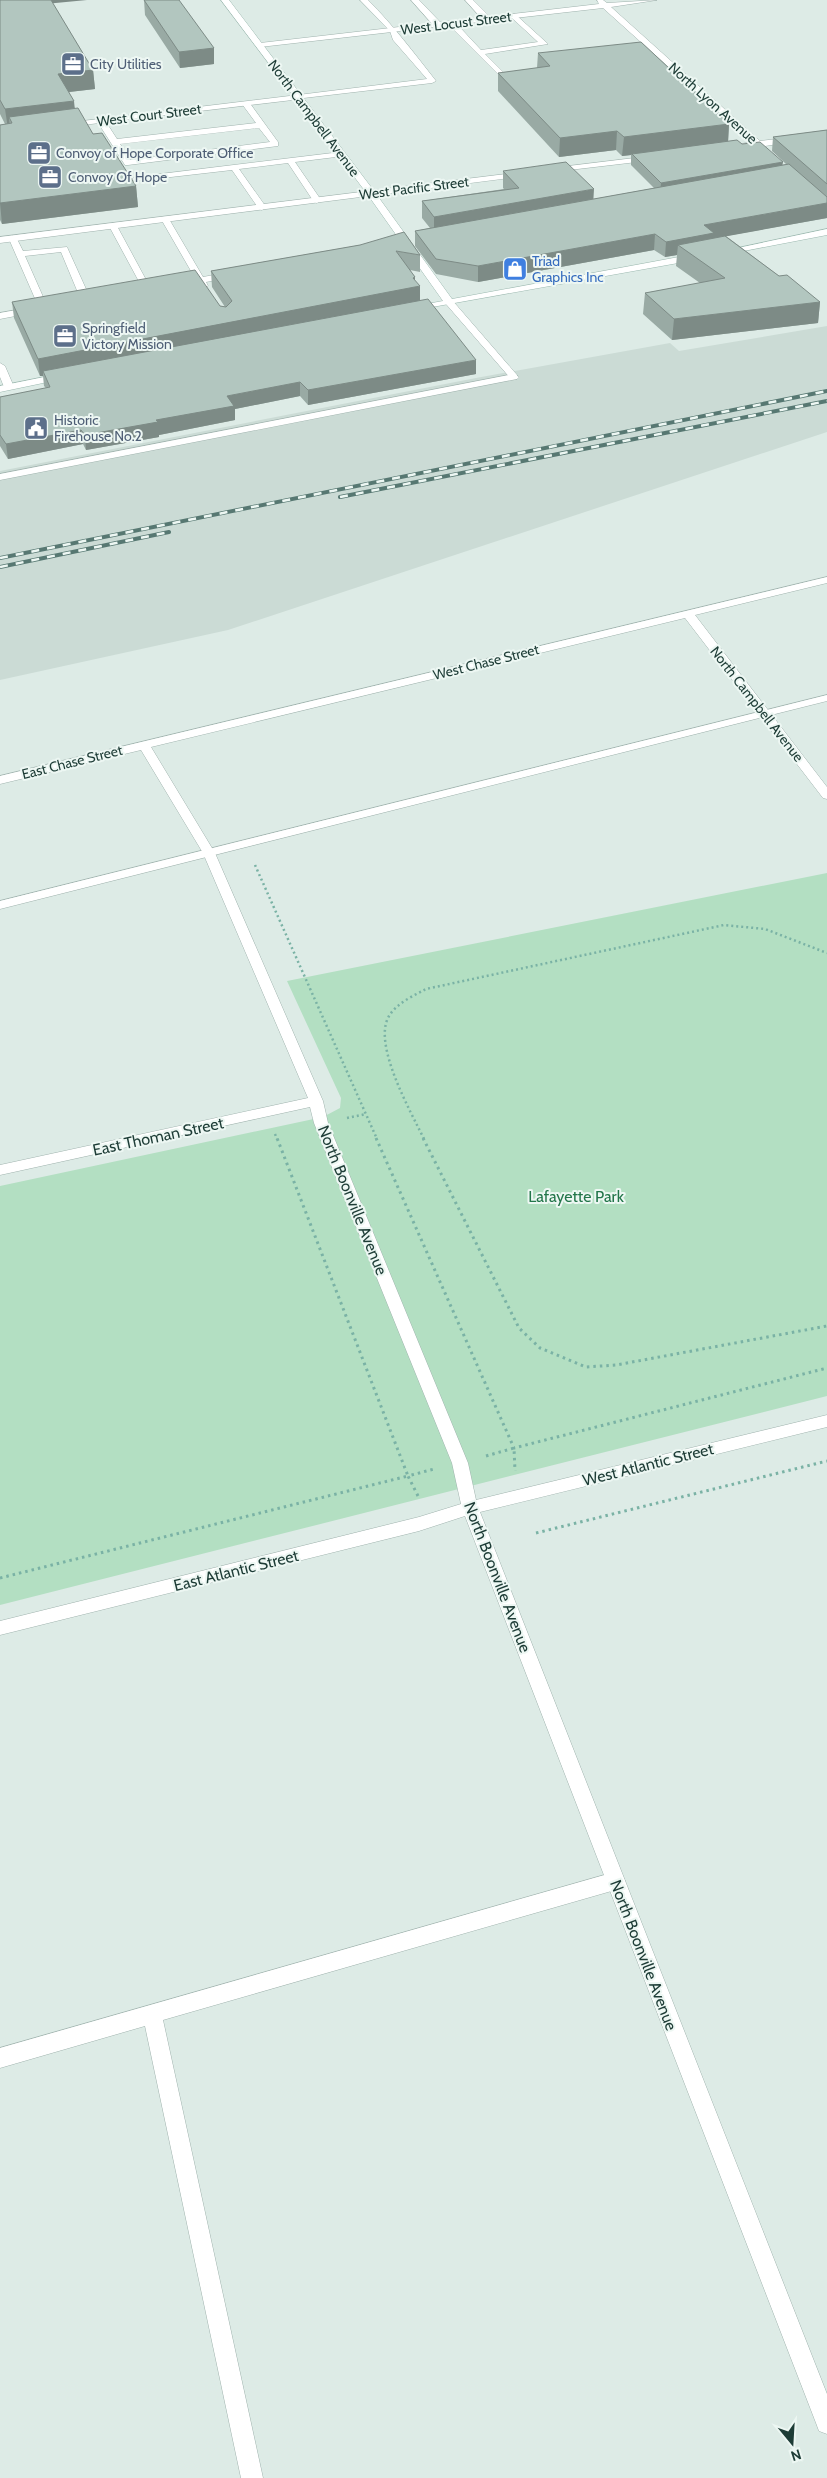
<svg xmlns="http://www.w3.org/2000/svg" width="827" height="2478" font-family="Cabin,sans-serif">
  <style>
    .built { fill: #cbdbd5 }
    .green { fill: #b3dfc2 }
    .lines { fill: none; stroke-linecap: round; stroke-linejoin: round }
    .lane-casing { stroke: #a0b3ae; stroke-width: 1 }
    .street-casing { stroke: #a0b3ae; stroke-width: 1 }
    .secondary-casing { stroke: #9bb8af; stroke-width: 1 }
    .path-far1 { stroke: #7ab2a5; stroke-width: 2.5; stroke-dasharray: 2 3; stroke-linecap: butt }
    .path { stroke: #7ab2a5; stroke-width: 3; stroke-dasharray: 2.5 4; stroke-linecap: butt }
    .lane { fill: #fff; fill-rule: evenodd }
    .street { fill: #fff; fill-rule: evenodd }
    .secondary { fill: #fff; fill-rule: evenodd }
    .rail-casing { stroke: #577872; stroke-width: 4 }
    .rail { stroke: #edf7f3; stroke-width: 2.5; stroke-dasharray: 8; stroke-linecap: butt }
    .wall { fill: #99aaa4 }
    .shaded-wall { fill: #7d8b86 }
    .building { fill: #b2c6bf; stroke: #7d8b86 }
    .labels { text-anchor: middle; stroke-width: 4; stroke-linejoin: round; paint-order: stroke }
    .far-street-label { font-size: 14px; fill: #1d3c36; stroke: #edf7f3 }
    .far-service-label { font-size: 14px; fill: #4e5e75; stroke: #edf7f3; text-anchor: start }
    .far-shop-label { font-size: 14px; fill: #366cbe; stroke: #edf7f3; text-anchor: start }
    .street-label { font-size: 16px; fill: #1d3c36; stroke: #edf7f3 }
    .park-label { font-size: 16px; fill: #23764a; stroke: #edf7f3 }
  </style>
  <rect width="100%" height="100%" fill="#ddebe6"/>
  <path class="built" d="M827,326V432L228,630L0,680V471L476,378L670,343L679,351Z"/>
  <path class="green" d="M827,873V1396L0,1605V1186L323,1117L340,1108L341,1098L287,981Z"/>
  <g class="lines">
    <defs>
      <path id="lane" d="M360,0H368C393,25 414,53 436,81L432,83L295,99V95H298L427,79L393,40L390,31Z
        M411,0H419L441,23V27H435Z
        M465,0H473L490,17V21H484Z
        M515,14L548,44L485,54L511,80V84H508L447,23L454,21L481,50L538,42L512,18L511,16Z
        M246,102H249L278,142V146L128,165H125L97,121L104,119L117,139L256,123L242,104ZM259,128L270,142L130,160L120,144Z
        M341,152H344V156L295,162L321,200L317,203L314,202L288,163L239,169L266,207L262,210L259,209L232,170L136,181L132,179L136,177Z
        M162,217L169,219L203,277L230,272L233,273V277L206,282L208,286L204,289L198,283L181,285V281L195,278L161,219Z
        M113,223L117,226L151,289L150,291L143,289L109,226Z
        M13,236L17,239L23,251L67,247L91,300L89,302L81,300L61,252L25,256L48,308L40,310L9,239Z
        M33,307L36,308V312L0,319V313Z
        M514,374L519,377L517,379L0,480V474Z
        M827,695V701L0,909V901Z
        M615,1872L622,1875L625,1881L622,1887L615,1890L163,2020L263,2478H241L145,2026L0,2068V2048Z"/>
      <path id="street" d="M597,0H603L607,3L657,0L611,7L760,141L827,133V137L765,146L767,148L763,150L757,147L740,148V144L752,142L603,8L260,47L256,45L260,43L599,4Z
        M298,95H301V99L66,127L62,125L66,123Z
        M651,156H654V160L552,172L548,170L552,168Z
        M522,172H525V176L0,243V237Z
        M446,300H452L517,375V379H511L446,304Z
        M0,363L5,366L14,387L12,389L4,387L0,377Z
        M827,577V583L695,615L827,787V799L823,798L685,618L151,747L215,853L323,1101L328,1123L468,1463L476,1500L827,1415V1427L480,1512L827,2394V2434L819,2431L816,2423L465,1516L419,1531L0,1635V1621L419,1517L461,1504L452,1463L314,1123L310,1107L0,1175V1165L308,1098L203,853L141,750L0,784V776Z"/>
      <path id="secondary" d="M221,0H229L374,191L452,299L695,254L699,257L695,260L410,311V307L443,301L368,195Z
        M827,229V235L723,255L719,252Z
        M64,373L67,374V378L0,392V386Z"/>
    </defs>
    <use href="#lane" class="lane-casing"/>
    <use href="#street" class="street-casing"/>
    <use href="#secondary" class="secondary-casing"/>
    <path class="path-far1" d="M255,865L377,1139
      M347,1118L366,1114
      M275,1134L277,1139
      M424,1139C411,1112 372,1044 389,1016C397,1003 413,996 426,989L724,925L765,929L827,953"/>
    <path class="path" d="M376,1138L514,1448L827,1368
      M423,1138L519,1328L540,1348L586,1367L616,1365L827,1326
      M486,1456L514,1448L515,1471
      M418,1496L408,1476L434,1469
      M536,1533L827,1461
      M0,1578L408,1476L277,1138"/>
    <use href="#lane" class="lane"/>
    <use href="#street" class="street"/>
    <use href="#secondary" class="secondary"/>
    <defs>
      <path id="rail" d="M340,497L827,401
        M0,558L827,391
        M0,567L169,532"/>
    </defs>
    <use href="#rail" class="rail-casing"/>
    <use href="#rail" class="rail"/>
  </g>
  <path class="wall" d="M0,0L53,4L93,70L95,89L69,92L75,109L93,134L136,186L138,207L2,224L0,220V125L5,124L0,114Z
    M144,0L214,48V64L180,68L145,15Z
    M538,53L729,124L728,141L742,144L782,165L786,164L772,151L773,137L827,130V218L726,236L779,276L820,302L818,323L672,340L643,314L645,293L700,283L676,266L677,255L665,257L654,250L478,282L436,274L415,246V231L430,228L422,218V201L504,189L503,188V171L594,199L654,188L631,165V155L622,156L616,150L559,157L498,91V73L537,68Z
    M360,245L420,255V272L410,270L415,277V281L420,300L476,374L308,405L300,396L235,409V420L159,435V437L86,450L83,444L8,459L0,446V397L46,388L44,386L43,376H40L14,318L12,302L220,306L225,307L212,287L211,271Z"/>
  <path class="shaded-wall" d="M44,0H87L45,4Z
    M214,48V64L180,68L179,52Z
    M93,70L95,89L60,93L58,74Z
    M74,101L76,121L12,123L9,117L10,129H8L5,109Z
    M729,124L728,143L632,154L631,155L622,156L624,137Z
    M617,131L616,150L559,157L560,138Z
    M783,162L781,173L660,194L661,183Z
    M136,186L138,207L2,224L0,203Z
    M594,189L593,206L434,234V217Z
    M827,203V218L678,245L677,255L665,257L666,242L704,225Z
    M655,234L654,250L478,282V266Z
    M415,277V287L420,286V303L43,371V376H40L38,359Z
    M820,302L818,323L672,340L674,319Z
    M476,360V374L308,405V390Z
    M300,382V396L235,409V420L159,435V437L86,450L85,435L156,420L227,396Z
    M81,430L83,444L8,459L6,444Z"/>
  <path class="building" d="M0,0H51L93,70L58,74L74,101L5,109L0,100Z
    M144,0H179L214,48L179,52Z
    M641,42L729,124L624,137L617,131L560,138L498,73L550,66L538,53Z
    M78,108L93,134L102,133L136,186L0,203V125L12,123L9,117Z
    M827,130V184L773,137Z
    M737,140L742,144L760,142L783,162L661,183L632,154Z
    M566,162L594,189L434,217L422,201L519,188L503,171Z
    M789,164L827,197V203L704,225L714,233L666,242L655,234L478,266L436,259L415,231Z
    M404,232L420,255L396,251L415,277L413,278L420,286L38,359L12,302L195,270L220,306L226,307L232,301L211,271L360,245Z
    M725,236L779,276L787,275L820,302L674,319L645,293L725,278L678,245Z
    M428,299L476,360L308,390L300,382L227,396L234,406L156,420L158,422L85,435L81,430L6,444L0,435V397L50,387L43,371Z"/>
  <defs>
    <symbol id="office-square" viewBox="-11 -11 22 22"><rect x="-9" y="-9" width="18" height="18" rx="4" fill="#5c6f8a" stroke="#edf7f3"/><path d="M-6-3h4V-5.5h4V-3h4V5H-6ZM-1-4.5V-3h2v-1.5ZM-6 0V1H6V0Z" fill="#fff"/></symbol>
    <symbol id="shop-square" viewBox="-11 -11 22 22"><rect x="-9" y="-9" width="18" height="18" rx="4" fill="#3f7fe0" stroke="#edf7f3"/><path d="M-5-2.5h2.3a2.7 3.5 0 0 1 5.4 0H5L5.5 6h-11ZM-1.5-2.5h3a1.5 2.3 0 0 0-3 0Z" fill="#fff"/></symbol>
    <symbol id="civic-square" viewBox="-11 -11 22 22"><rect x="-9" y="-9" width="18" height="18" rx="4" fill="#5c6f8a" stroke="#edf7f3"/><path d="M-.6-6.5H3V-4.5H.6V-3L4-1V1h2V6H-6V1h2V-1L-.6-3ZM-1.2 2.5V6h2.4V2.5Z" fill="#fff"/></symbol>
  </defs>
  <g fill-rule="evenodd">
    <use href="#office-square" x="59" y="50" width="28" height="28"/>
    <use href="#office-square" x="25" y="139" width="28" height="28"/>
    <use href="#office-square" x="36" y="163" width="28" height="28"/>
    <use href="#shop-square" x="501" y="255" width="28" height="28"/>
    <use href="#office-square" x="51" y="322" width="28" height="28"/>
    <use href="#civic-square" x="22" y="414" width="28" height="28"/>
  </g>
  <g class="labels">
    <g class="far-street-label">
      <text transform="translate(456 23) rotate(-7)" y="5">West Locust Street</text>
      <text transform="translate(713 103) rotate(42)" y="5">North Lyon Avenue</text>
      <text transform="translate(149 115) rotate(-7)" y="5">West Court Street</text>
      <text transform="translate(314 118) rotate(53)" y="5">North Campbell Avenue</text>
      <text transform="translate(414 188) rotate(-7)" y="5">West Pacific Street</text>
      <text transform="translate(486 662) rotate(-14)" y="5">West Chase Street</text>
      <text transform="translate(757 704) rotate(52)" y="5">North Campbell Avenue</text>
      <text transform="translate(72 762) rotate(-14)" y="5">East Chase Street</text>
    </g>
    <g class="far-service-label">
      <text x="90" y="69">City Utilities</text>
      <text x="56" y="158">Convoy of Hope Corporate Office</text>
      <text x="68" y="182">Convoy Of Hope</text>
      <text x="82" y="333">Springfield<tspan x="82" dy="16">Victory Mission</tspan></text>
      <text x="54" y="425">Historic<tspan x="54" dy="16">Firehouse No.2</tspan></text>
    </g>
    <g class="far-shop-label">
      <text x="532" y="266">Triad<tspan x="532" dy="16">Graphics Inc</tspan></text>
    </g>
    <g class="street-label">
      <text transform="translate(158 1136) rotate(-12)" y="6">East Thoman Street</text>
      <text transform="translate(353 1200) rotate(68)" y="6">North Boonville Avenue</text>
      <text transform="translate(648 1464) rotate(-14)" y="6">West Atlantic Street</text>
      <text transform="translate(236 1570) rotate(-14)" y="6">East Atlantic Street</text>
      <text transform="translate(498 1577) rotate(69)" y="6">North Boonville Avenue</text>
      <text transform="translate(644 1955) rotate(69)" y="6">North Boonville Avenue</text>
    </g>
    <g class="park-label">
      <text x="576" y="1202">Lafayette Park</text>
    </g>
  </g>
  <g transform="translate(792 2443) rotate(162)" stroke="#edf7f3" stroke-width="4" paint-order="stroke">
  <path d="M0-4L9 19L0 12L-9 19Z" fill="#1d3c36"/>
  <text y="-8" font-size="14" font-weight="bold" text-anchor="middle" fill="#1d3c36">N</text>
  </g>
</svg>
